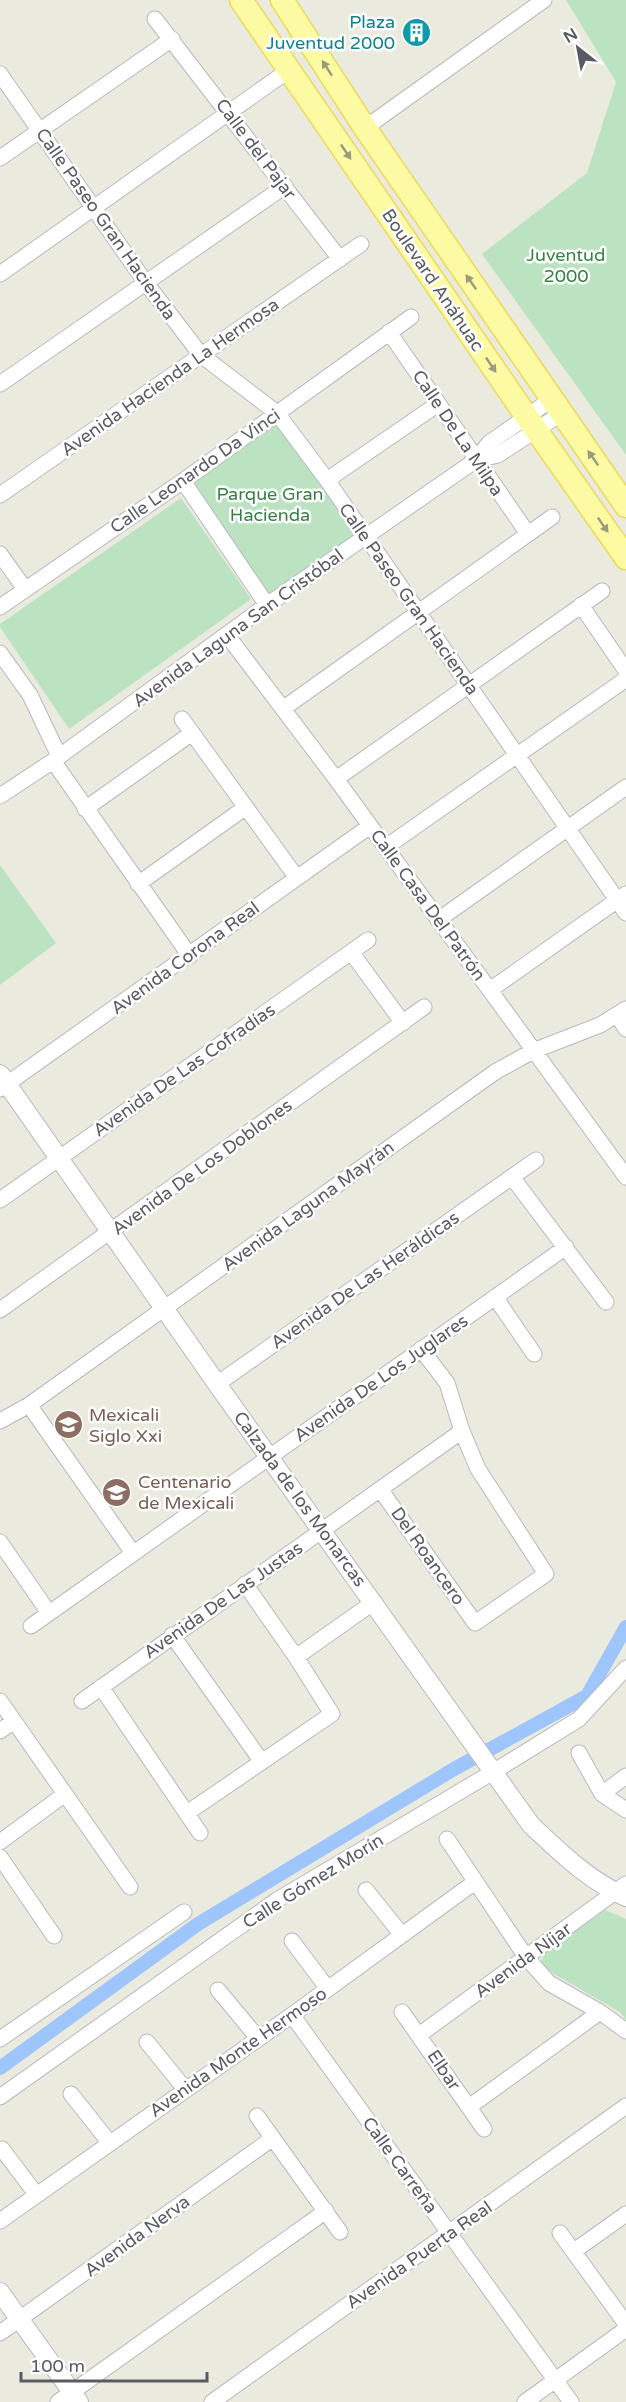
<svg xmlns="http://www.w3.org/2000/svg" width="626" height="2402" font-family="'Varela Round',sans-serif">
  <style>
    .green { fill: #bce3c1 }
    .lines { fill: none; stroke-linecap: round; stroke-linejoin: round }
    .canal { stroke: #9ec5fc; stroke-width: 14 }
    .minor-casing { stroke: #b7b9be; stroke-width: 17 }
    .tertiary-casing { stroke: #b7b9be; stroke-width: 20 }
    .primary-casing { stroke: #edd957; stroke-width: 25 }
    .minor { stroke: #fff; stroke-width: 15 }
    .tertiary { stroke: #fff; stroke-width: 18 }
    .primary { stroke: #fcfba3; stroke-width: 22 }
    .oneway { fill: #9a9b7b }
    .labels { text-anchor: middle; stroke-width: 5; stroke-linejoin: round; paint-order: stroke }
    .culture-label { font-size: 18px; fill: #0d838f; stroke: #fff; text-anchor: end }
    .street-label { font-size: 18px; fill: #585b60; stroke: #fff }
    .park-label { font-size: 18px; fill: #368145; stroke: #fff }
    .education-label { font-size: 18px; fill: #785e54; stroke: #fff; text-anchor: start }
  </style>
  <rect width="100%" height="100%" fill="#ebeadf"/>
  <path class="green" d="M566,0H626V455L482,254L587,173L616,82Z
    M276,420L359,536L270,598L189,484Z
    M181,498L251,599L69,729L0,627V624Z
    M0,865L56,943L0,985Z
    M605,1910L626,1919V2020L620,2012L540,1966L544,1954Z"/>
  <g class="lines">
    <path class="canal" d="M0,2068L198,1924L454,1769L587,1696L626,1627"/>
    <defs>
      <path id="minor" d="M155,19L340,259
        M0,74L146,283L201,355L277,413L327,480L626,913
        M365,128L544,0
        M0,158L172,39
        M0,274L289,70
        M389,332L528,534
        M0,384L285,186
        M476,460L498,455L562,413
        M327,480L438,404
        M183,481L267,605
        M0,495L361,244
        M0,554L25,589
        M581,605L626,671
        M0,607L183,481L411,317
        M227,635L336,779L626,1177
        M0,653L30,695L59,756
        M284,708L552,517
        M182,719L297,878
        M53,761L190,956
        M336,779L602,591
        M0,796L53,761L267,605L476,460L489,443L552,399
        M85,809L192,733
        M386,847L626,679
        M138,884L246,807
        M438,920L626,787
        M351,952L403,1023
        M490,990L626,894
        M617,1015L626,1029
        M0,1089L370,826
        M512,1177L606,1302
        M0,1200L368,940
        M495,1297L534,1354
        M0,1310L424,1007
        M217,1384L536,1160
        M29,1405L133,1553
        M0,1421L29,1405L495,1072L533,1051L600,1025L626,1009
        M380,1489L475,1623L546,1574L478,1469L462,1431L447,1383L421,1349
        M0,1542L49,1613
        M31,1626L566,1247
        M172,1635L262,1762
        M296,1657L374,1602
        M101,1687L200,1833
        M0,1701L130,1887
        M82,1701L462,1431
        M0,1731L14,1721
        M579,1753L602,1794L626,1810
        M602,1794L626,1776
        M187,1813L332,1714L296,1657L245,1584
        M447,1839L526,1957L549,1983L600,2012L626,2031
        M0,1842L65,1794
        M0,1857L54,1936
        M366,1890L402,1935
        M292,1941L328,1989
        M218,1990L258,2038
        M402,2012L484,2129
        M292,2015L571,2402
        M419,2035L626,1884
        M0,2039L184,1912
        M147,2042L185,2089
        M71,2094L109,2142
        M0,2097L277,1900L493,1772L579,1719L626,1668
        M469,2107L600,2012
        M257,2116L340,2232
        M2,2149L36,2194
        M0,2221L292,2015L475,1882
        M560,2233L626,2324
        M574,2251L626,2214
        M0,2333L273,2138
        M58,2402L326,2211
        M212,2402L626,2106
        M525,2402L626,2329"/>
      <path id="tertiary" d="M0,1074L217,1384L531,1825C560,1852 589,1881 626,1897
        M0,2292L79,2402"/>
      <path id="primary" d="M241,0L527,417L626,558
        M282,0L365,128L626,506"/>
    </defs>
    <use href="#minor" class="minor-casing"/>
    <use href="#tertiary" class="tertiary-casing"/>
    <use href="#primary" class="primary-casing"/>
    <use href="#minor" class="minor"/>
    <use href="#tertiary" class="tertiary"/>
    <use href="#primary" class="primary"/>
  </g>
  <defs><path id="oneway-solid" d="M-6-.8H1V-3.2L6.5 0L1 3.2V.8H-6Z" transform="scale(1.5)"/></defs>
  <g class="oneway">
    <use href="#oneway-solid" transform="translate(327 68) rotate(-123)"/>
    <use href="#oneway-solid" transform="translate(346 152) rotate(56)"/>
    <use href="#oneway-solid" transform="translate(471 282) rotate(-125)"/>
    <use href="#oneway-solid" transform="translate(491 365) rotate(56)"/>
    <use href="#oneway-solid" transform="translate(593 458) rotate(-125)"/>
    <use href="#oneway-solid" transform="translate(603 525) rotate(55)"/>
  </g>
  <defs>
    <symbol id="building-disc" viewBox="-11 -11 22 22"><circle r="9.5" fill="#0f9aa8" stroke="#fff"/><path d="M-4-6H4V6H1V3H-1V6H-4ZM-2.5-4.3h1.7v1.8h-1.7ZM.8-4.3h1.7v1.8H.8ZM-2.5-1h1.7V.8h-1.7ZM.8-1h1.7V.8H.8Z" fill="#fff"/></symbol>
    <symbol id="school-disc" viewBox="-11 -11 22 22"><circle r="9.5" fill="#8d6e63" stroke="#fff"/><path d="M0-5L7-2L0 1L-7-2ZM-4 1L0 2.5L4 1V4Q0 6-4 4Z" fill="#fff"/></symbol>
  </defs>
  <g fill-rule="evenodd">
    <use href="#building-disc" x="400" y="16" width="33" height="33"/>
    <use href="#school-disc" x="52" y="1408" width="33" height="33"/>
    <use href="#school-disc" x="100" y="1476" width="33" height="33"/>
  </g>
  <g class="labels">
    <g class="culture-label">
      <text x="395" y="28">Plaza<tspan x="395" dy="21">Juventud 2000</tspan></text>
    </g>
    <g class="street-label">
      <text transform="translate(256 149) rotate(53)" y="6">Calle del Pajar</text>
      <text transform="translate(106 224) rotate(55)" y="6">Calle Paseo Gran Hacienda</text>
      <text transform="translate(433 280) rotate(56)" y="6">Boulevard Anáhuac</text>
      <text transform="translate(170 377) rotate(-35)" y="6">Avenida Hacienda La Hermosa</text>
      <text transform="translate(458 433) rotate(56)" y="6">Calle De La Milpa</text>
      <text transform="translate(195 471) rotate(-35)" y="6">Calle Leonardo Da Vinci</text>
      <text transform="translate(409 599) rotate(55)" y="6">Calle Paseo Gran Hacienda</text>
      <text transform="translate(238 628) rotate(-36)" y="6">Avenida Laguna San Cristóbal</text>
      <text transform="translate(428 905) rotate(54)" y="6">Calle Casa Del Patrón</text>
      <text transform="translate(185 958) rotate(-36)" y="6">Avenida Corona Real</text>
      <text transform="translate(184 1070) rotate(-35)" y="6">Avenida De Las Cofradías</text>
      <text transform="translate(202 1167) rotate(-36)" y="6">Avenida De Los Doblones</text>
      <text transform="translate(308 1206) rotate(-36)" y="6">Avenida Laguna Mayrán</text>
      <text transform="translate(365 1280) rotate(-35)" y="6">Avenida De Las Heráldicas</text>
      <text transform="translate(381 1378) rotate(-35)" y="6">Avenida De Los Juglares</text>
      <text transform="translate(300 1499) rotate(54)" y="6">Calzada de los Monarcas</text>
      <text transform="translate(428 1556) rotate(55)" y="6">Del Roancero</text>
      <text transform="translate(223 1600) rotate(-35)" y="6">Avenida De Las Justas</text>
      <text transform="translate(313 1881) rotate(-32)" y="6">Calle Gómez Morín</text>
      <text transform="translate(523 1960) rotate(-36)" y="6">Avenida Níjar</text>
      <text transform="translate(238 2052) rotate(-35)" y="6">Avenida Monte Hermoso</text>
      <text transform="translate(444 2070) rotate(56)" y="6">Elbar</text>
      <text transform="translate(400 2165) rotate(54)" y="6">Calle Carreña</text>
      <text transform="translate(137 2236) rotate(-36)" y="6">Avenida Nerva</text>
      <text transform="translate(419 2255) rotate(-35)" y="6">Avenida Puerta Real</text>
    </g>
    <g class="park-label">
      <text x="566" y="261">Juventud<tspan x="566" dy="21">2000</tspan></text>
      <text x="270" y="500">Parque Gran<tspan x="270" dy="21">Hacienda</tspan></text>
    </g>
    <g class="education-label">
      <text x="89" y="1421">Mexicali<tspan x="89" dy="21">Siglo Xxi</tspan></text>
      <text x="138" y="1488">Centenario<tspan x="138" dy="21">de Mexicali</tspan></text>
    </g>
  </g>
  <g transform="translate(578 48) rotate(329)" stroke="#ffffff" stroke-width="4.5" paint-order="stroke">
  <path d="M0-4.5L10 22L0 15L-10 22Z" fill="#585b60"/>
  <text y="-9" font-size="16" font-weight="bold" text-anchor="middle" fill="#585b60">N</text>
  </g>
  <path d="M21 2372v9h186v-9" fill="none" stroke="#585b60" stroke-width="3"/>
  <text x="30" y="2372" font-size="18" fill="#585b60" stroke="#ffffff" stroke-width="4.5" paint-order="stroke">100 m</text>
</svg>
